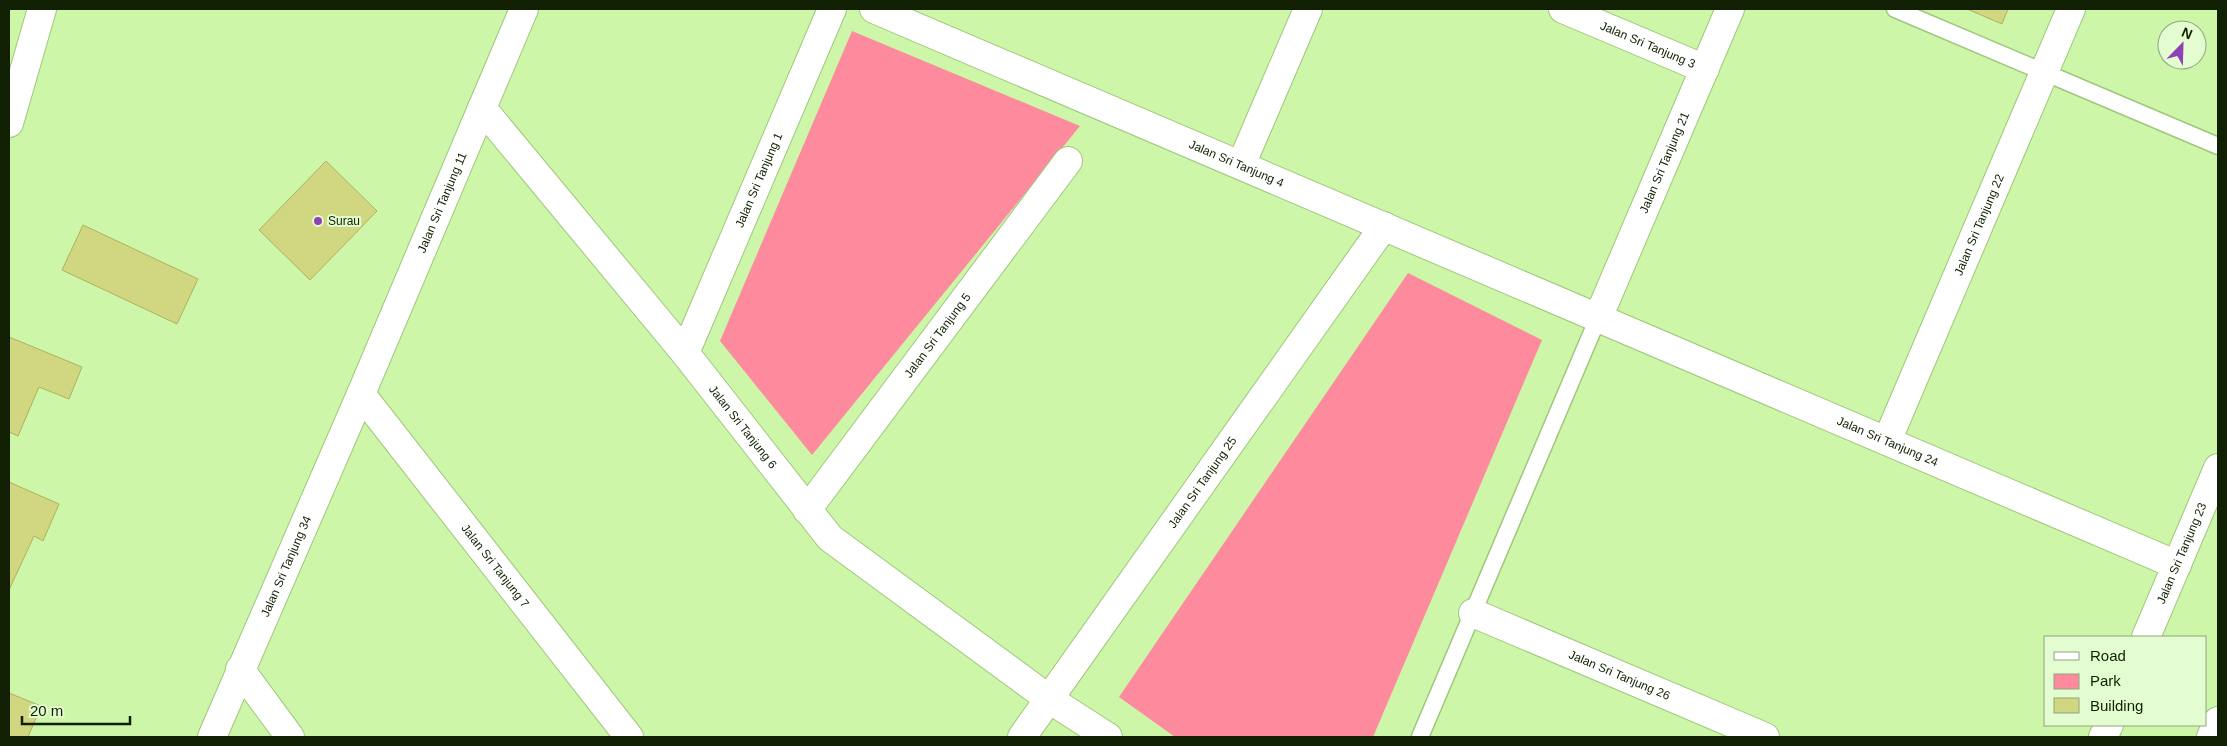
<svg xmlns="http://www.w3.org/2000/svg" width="2227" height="746" font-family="Helvetica,sans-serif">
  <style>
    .green { fill: #fd8b9d }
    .building { fill: #d1d681; stroke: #aeb25e }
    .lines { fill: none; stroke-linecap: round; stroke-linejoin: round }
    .lane-casing { stroke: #9fc77d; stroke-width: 19 }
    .street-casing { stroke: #9fc77d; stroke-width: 30 }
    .lane { stroke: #fff; stroke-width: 16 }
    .street { stroke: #fff; stroke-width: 28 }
    .poi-dot { fill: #8d43b6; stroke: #e4fdd0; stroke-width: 2 }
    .labels { text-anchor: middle; stroke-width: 4; stroke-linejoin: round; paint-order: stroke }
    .street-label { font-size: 12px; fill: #112003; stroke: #e4fdd0 }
    .poi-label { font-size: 12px; fill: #112003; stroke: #e4fdd0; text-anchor: start }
  </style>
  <rect width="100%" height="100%" fill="#cdf6a9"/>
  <path class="green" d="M852,31L1080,126L812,455L720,341Z
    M1408,273L1542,340L1373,737H1175L1119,697Z"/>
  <path class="building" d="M1967,9H2008L2002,24Z
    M326,161L377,211L310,280L259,230Z
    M83,225L198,279L177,324L62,270Z
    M9,337L82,367L69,399L39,387L18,436L9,432Z
    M9,482L59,504L43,541L34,536L9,590Z
    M9,693L41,706L28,737H9Z"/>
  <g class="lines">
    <defs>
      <path id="lane" d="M1895,9L2218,146
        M1420,737L1598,318"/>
      <g id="street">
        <path id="s1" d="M874,9L2177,565"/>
        <path id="s2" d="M1563,9L1705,69"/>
        <path id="s3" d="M482,108L685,353L830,538L1049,699L1108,737"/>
        <path d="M9,123L42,9"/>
        <path d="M1241,165L1308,9"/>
        <path id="s4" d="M1598,318L1730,9"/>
        <path id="s5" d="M685,353L832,9"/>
        <path id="s6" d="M361,394L629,737"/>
        <path id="s7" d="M1887,441L2071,9"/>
        <path id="s8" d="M807,510L1068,161"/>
        <path id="s9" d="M1473,613L1765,737"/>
        <path id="s10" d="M2146,637L2218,468"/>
        <path d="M240,669L290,737"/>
        <path id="s11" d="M212,737L361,394L524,9"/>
        <path id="s12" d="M1022,737L1384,226"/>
        <path d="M2103,737L2109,725"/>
        <path d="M2211,737L2218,721"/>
      </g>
    </defs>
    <use href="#lane" class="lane-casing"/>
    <use href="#street" class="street-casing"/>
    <use href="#lane" class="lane"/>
    <use href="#street" class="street"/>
  </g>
  <circle class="poi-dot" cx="318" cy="221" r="5"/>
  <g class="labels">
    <g class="street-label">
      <text dy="4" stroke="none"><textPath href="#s2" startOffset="92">Jalan Sri Tanjung 3</textPath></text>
      <text dy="4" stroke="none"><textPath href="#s1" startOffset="394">Jalan Sri Tanjung 4</textPath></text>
      <text dy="4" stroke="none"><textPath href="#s4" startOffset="169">Jalan Sri Tanjung 21</textPath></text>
      <text dy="4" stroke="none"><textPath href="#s5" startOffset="188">Jalan Sri Tanjung 1</textPath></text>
      <text dy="4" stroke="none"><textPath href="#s11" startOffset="582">Jalan Sri Tanjung 11</textPath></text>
      <text dy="4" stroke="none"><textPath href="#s7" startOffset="235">Jalan Sri Tanjung 22</textPath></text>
      <text dy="4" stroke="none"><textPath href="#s8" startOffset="218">Jalan Sri Tanjung 5</textPath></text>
      <text dy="4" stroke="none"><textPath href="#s3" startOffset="412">Jalan Sri Tanjung 6</textPath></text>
      <text dy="4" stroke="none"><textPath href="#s1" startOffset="1102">Jalan Sri Tanjung 24</textPath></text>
      <text dy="4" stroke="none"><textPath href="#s12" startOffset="312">Jalan Sri Tanjung 25</textPath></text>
      <text dy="4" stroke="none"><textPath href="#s10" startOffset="91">Jalan Sri Tanjung 23</textPath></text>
      <text dy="4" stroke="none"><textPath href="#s11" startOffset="186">Jalan Sri Tanjung 34</textPath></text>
      <text dy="4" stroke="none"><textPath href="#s6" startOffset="218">Jalan Sri Tanjung 7</textPath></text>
      <text dy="4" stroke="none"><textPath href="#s9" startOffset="159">Jalan Sri Tanjung 26</textPath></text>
    </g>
    <g class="poi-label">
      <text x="328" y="225">Surau</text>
    </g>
  </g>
  <rect width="2227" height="746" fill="none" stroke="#112003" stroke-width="20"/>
  <rect x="2044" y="636" width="162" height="90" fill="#e4fdd0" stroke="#90a57e"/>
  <rect x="2054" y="652" width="25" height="8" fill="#ffffff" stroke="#90a57e"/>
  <text x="2090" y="661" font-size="15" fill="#112003">Road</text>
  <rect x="2054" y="674" width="25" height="15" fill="#fd8b9d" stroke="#90a57e"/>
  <text x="2090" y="686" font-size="15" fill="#112003">Park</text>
  <rect x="2054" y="698" width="25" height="15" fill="#d1d681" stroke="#90a57e"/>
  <text x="2090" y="711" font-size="15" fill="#112003">Building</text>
  <g transform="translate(2182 45) rotate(23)"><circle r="24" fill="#e4fdd0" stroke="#90a57e"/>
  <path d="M0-4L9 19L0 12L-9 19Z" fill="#8d43b6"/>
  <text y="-8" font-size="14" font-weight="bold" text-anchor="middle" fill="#112003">N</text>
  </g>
  <path d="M22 716v8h108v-8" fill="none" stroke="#112003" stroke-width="2.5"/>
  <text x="30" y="716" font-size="15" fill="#112003" stroke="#e4fdd0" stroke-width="4" paint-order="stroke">20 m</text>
</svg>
